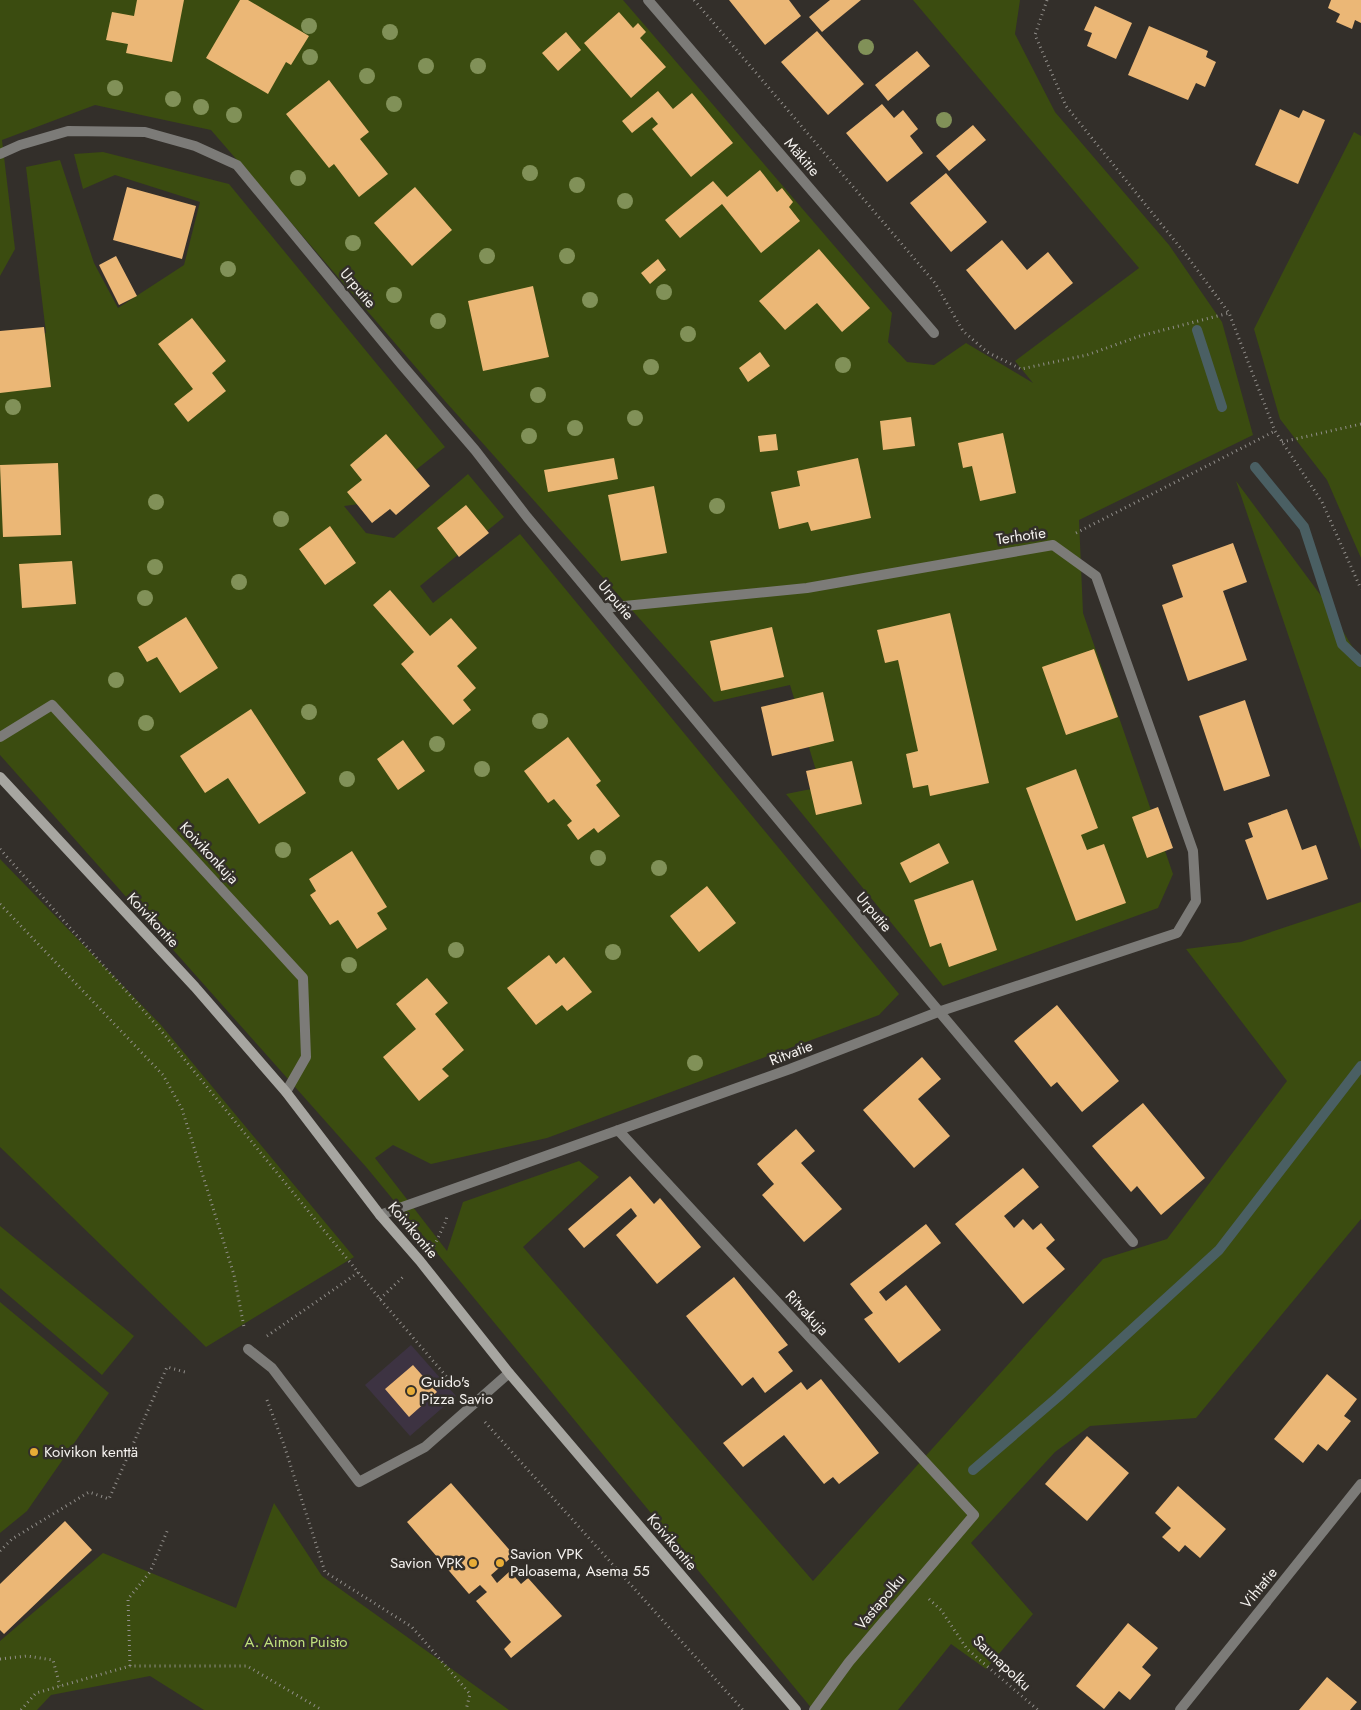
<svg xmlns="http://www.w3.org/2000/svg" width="1361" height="1710" font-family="Jost,sans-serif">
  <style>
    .commercial { fill: #3d3342 }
    .green { fill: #3b4c10 }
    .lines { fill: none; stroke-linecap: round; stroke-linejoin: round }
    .stream { stroke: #4a5f63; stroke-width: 10 }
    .building { fill: #ebb776 }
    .path { stroke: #928f8b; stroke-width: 3; stroke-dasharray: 1 4; stroke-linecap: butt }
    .lane { stroke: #7c7b78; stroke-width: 10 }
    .street { stroke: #7c7b78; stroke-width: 10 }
    .secondary { stroke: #a7a6a1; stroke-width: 10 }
    .tree { fill: #819158 }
    .poi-dot { fill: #e7ac36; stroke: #332f2a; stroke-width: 2 }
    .labels { text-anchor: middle; stroke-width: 5; stroke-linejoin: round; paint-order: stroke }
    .street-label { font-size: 15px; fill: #f5f2ef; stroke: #332f2a }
    .poi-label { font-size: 15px; fill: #f5f2ef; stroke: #332f2a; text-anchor: start }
    .park-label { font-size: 15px; fill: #c0e17d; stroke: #332f2a }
  </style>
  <rect width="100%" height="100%" fill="#332f2a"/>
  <path class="commercial" d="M411,1345L456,1396L410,1436L365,1385Z"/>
  <path class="green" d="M0,0H623L892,313L888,342L907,362L934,365L966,343L1033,383L1015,361L1139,268L913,0H1020L1015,34L1055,112L1169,245L1222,322L1253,435L1079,520L1083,613L1173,874L1158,908L943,986L786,794L821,787L790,685L714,702L445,401L211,130L95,105L2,140L15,249L0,276Z
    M1354,132L1361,136V558L1327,480L1280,419L1254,329Z
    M103,152L229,184L445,447L375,502L344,506L366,533L394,538L468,474L504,517L420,586L433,603L520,534L899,994L879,1015L547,1138L431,1164L393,1145L375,1158L447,1251L463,1202L579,1161L599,1177L523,1247L813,1581L1103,1259L1167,1239L1287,1081L1186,949L1241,942L1361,902V1219L1196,1418L1090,1426L1055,1452L971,1543L1033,1614L986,1669L951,1644L898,1710H813L367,1168L0,755V347L46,333L26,167L60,160L94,263L118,308L184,265L200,202L115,175L83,189L74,154Z
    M1236,481L1322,597L1361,661V850Z
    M0,859L161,1025L354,1257L206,1347L0,1147Z
    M0,1226L134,1336L102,1375L0,1288Z
    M0,1302L109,1393L27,1511L0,1533Z
    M274,1503L322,1576L509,1710H204L150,1676L51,1695L37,1710H0V1641L103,1553L236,1608Z"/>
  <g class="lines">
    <path class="stream" d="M1197,330L1222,407
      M1255,467L1304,527L1342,644L1361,662
      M973,1470L1059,1396L1219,1250L1361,1066"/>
  </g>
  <path class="building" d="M137,0H184L172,62L126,53L128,44L106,40L112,12L134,16Z
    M240,0H248L309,36L291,65L286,62L268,94L206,58Z
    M729,0H789L801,16L765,45Z
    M830,0H861L822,32L809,17Z
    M1331,0H1361V23L1355,20L1352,29L1336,22L1340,14L1328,8Z
    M1095,6L1132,23L1116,59L1087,46L1092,33L1084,30Z
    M619,12L633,28L638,23L646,32L640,38L666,67L631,98L584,43Z
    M1149,26L1208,51L1206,57L1216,62L1205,87L1196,83L1188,100L1128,75Z
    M817,31L864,84L828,115L781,62Z
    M566,32L581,50L558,71L542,53Z
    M917,51L930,66L888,101L875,85Z
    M329,80L369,132L360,139L388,174L359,197L334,164L329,168L286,114Z
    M658,91L673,109L692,93L733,143L691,177L652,129L658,124L652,117L632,133L622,121Z
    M882,104L894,118L903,110L918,129L910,136L923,153L887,182L846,133Z
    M1280,109L1299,118L1303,110L1325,120L1298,184L1255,165Z
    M973,125L986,140L949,171L936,156Z
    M760,170L777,192L782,188L793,202L789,207L800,221L761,253L722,204L680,238L665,220L713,181L727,197Z
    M946,173L987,222L951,252L910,203Z
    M127,187L196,206L182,259L113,240Z
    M415,187L452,230L412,266L374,223Z
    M1002,240L1027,270L1048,252L1073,283L1015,330L966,270Z
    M819,249L870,308L842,332L817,303L785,330L759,301Z
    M116,256L137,296L119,305L99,265Z
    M658,259L666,270L650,284L641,273Z
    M533,286L549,357L483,371L468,301Z
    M192,318L226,361L212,373L226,391L188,422L174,404L193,389L158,344Z
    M44,327L51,387L0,393V331Z
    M760,352L770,366L748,382L739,368Z
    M911,417L915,446L883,450L880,421Z
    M1003,433L1016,493L980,501L972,466L963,468L958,443Z
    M386,434L430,486L396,515L390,509L372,523L347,492L362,480L350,465Z
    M776,434L778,450L760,452L758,436Z
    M614,458L618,479L548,492L544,470Z
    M858,458L871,518L811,531L808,522L779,529L771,492L800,486L797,471Z
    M58,463L61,535L3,537L0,465Z
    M654,486L667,553L621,561L608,495Z
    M466,505L489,533L459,557L437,528Z
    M330,526L356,563L325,585L299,549Z
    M1233,543L1247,582L1223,591L1247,660L1188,681L1162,605L1183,597L1172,565Z
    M72,561L76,604L22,608L19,564Z
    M390,590L430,636L451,618L477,648L457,666L476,688L463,700L471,710L453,725L401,664L414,652L373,605Z
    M950,613L989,783L930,796L928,785L913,788L906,754L918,751L898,660L885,663L877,630Z
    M186,617L218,668L180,693L157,657L147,662L138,647Z
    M772,627L784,677L721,691L710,641Z
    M1094,649L1118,717L1066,735L1042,667Z
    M823,692L834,741L772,756L761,707Z
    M1245,700L1270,776L1224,791L1199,716Z
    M251,709L306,793L259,824L228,778L205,793L180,756Z
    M568,737L601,781L596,785L620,816L598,833L594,828L578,840L567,825L572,821L554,799L548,803L524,771Z
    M403,740L425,771L398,790L377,759Z
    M852,761L862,804L816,815L806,771Z
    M1076,769L1098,828L1081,835L1087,850L1104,844L1126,903L1076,921L1026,788Z
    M1158,807L1173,848L1147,858L1132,817Z
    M1287,809L1302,850L1316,845L1328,879L1267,900L1245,840L1253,837L1248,823Z
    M939,843L949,863L910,883L900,863Z
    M352,851L387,907L377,913L387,929L357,949L338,920L330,925L310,895L316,891L309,879Z
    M973,880L997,950L949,967L941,943L930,947L914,900Z
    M707,886L736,923L699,952L670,916Z
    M549,955L556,964L564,957L592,992L567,1011L562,1005L536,1025L507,988Z
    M427,978L448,1003L435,1014L464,1050L442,1069L449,1076L419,1101L383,1057L416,1029L396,1004Z
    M1057,1005L1119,1081L1082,1112L1057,1082L1051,1087L1014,1041Z
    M922,1057L941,1079L918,1099L950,1136L914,1168L863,1110Z
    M1143,1103L1205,1178L1161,1215L1137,1186L1131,1192L1092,1146Z
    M796,1129L815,1151L801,1163L842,1209L804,1242L762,1195L774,1184L757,1164Z
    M1023,1168L1039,1187L1004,1216L1014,1228L1023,1219L1033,1230L1041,1223L1055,1240L1046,1248L1065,1269L1023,1304L955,1224Z
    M630,1176L654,1204L660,1198L701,1247L657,1284L616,1235L637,1216L631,1208L584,1248L568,1229Z
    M926,1224L941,1243L879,1292L886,1301L906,1285L941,1330L899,1363L864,1319L873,1313L850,1284Z
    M734,1277L788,1345L778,1352L793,1371L765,1393L753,1377L742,1386L686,1316Z
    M413,1365L437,1392L409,1417L385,1389Z
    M1327,1374L1357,1399L1344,1416L1351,1421L1327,1451L1318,1444L1303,1463L1274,1439Z
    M821,1379L879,1453L839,1484L833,1477L824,1484L784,1435L743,1467L723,1443L801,1382L807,1390Z
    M1087,1436L1129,1473L1087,1521L1045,1484Z
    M451,1483L514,1555L491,1575L497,1583L510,1571L521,1584L528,1578L562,1616L511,1658L504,1649L511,1642L476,1601L487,1592L480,1585L469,1594L407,1522Z
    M1178,1486L1226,1529L1200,1558L1185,1545L1179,1552L1162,1537L1171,1528L1155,1513Z
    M65,1521L92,1550L4,1634L0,1630V1584Z
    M1128,1623L1158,1648L1142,1667L1151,1675L1130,1700L1119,1691L1104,1709L1076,1686Z
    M1327,1677L1357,1702L1350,1710H1299Z"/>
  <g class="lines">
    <path class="path" d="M694,0L935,283L963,331L987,352L1021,369L1087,355L1140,336L1229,313
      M1047,0L1035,35L1066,106L1187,256L1229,313L1275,431L1322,502L1361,589
      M1282,442L1361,424
      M1076,533L1275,431
      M0,849L158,1027L380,1299L458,1390
      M0,904L163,1075L182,1109L234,1275L244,1327
      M434,1246L446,1221L447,1215
      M380,1299L405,1275
      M267,1336L359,1272
      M267,1400L284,1445L325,1572L412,1627L470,1694L466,1710
      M485,1422L743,1710
      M0,1551L12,1539L89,1492L109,1499L167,1367L185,1372
      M929,1599L941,1610L967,1649L1038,1710
      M0,1659L27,1656L53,1660L60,1686
      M130,1666L128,1599L150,1572L168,1529
      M21,1710L36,1693L130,1666H247L322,1710"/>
    <path class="lane" d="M248,1349L272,1368L359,1482L425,1447L509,1373"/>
    <path class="street" d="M648,0L934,333
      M0,154L20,145L68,131L145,132L195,146L237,165L402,365L475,450L527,517L836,889L1133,1242
      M0,737L52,705L303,978L306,1057L286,1092
      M618,1130L974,1515L849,1662L814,1710
      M380,1215L790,1069L938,1012L1177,933L1196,901L1193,851L1096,576L1053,545L807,588L604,608
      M1180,1710L1361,1484"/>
    <path class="secondary" d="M0,777L195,987L286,1092L380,1215L420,1261L509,1373L796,1710"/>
  </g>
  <g class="tree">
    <circle cx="309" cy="26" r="8"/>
    <circle cx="390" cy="32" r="8"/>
    <circle cx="866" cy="47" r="8"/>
    <circle cx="310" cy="57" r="8"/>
    <circle cx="426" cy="66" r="8"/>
    <circle cx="478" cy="66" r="8"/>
    <circle cx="367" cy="76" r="8"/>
    <circle cx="115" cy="88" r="8"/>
    <circle cx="173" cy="99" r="8"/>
    <circle cx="394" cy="104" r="8"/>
    <circle cx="201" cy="107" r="8"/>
    <circle cx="234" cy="115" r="8"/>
    <circle cx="944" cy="120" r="8"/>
    <circle cx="530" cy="173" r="8"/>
    <circle cx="298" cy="178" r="8"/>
    <circle cx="577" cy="185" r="8"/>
    <circle cx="625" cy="201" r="8"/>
    <circle cx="353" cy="243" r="8"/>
    <circle cx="487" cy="256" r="8"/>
    <circle cx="567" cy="256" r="8"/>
    <circle cx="228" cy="269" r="8"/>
    <circle cx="664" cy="292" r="8"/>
    <circle cx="394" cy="295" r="8"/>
    <circle cx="590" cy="300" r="8"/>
    <circle cx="438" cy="321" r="8"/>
    <circle cx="688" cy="334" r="8"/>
    <circle cx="843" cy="365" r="8"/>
    <circle cx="651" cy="367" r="8"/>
    <circle cx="538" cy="395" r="8"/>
    <circle cx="13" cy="407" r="8"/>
    <circle cx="635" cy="418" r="8"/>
    <circle cx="575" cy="428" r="8"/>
    <circle cx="529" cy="436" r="8"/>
    <circle cx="156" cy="502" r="8"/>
    <circle cx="717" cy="506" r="8"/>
    <circle cx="281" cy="519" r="8"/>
    <circle cx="155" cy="567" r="8"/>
    <circle cx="239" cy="582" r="8"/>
    <circle cx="145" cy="598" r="8"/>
    <circle cx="116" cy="680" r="8"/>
    <circle cx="309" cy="712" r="8"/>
    <circle cx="540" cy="721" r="8"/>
    <circle cx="146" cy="723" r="8"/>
    <circle cx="437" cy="744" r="8"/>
    <circle cx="482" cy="769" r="8"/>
    <circle cx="347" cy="779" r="8"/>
    <circle cx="283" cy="850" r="8"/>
    <circle cx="598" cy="858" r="8"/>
    <circle cx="659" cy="868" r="8"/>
    <circle cx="456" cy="950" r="8"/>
    <circle cx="613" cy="952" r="8"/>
    <circle cx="349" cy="965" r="8"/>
    <circle cx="695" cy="1063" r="8"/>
  </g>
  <g class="poi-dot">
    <circle cx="411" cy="1391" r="5"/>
    <circle cx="34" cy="1452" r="5"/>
    <circle cx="473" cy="1563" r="5"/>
    <circle cx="500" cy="1563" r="5"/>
  </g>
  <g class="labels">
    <g class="street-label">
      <text transform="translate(802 157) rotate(49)" y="5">Mäkitie</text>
      <text transform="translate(358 288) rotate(50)" y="5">Urputie</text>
      <text transform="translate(1021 536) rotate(-8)" y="5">Terhotie</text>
      <text transform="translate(616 600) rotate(50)" y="5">Urputie</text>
      <text transform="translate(209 853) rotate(47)" y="5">Koivikonkuja</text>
      <text transform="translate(874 912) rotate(50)" y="5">Urputie</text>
      <text transform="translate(153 920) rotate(47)" y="5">Koivikontie</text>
      <text transform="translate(791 1053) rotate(-21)" y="5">Ritvatie</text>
      <text transform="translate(413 1230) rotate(50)" y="5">Koivikontie</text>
      <text transform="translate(807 1313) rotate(47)" y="5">Ritvakuja</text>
      <text transform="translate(672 1542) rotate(50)" y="5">Koivikontie</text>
      <text transform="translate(1259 1588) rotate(-51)" y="5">Vihtatie</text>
      <text transform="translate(880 1602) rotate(-50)" y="5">Vastapolku</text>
      <text transform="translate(1002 1663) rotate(43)" y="5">Saunapolku</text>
    </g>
    <g class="poi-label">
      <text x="421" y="1387">Guido's<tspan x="421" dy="17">Pizza Savio</tspan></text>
      <text x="44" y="1457">Koivikon kenttä</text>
      <text x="510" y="1559">Savion VPK<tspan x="510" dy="17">Paloasema, Asema 55</tspan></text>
      <text x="463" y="1568" text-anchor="end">Savion VPK</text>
    </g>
    <g class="park-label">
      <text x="296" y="1647">A. Aimon Puisto</text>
    </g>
  </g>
</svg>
